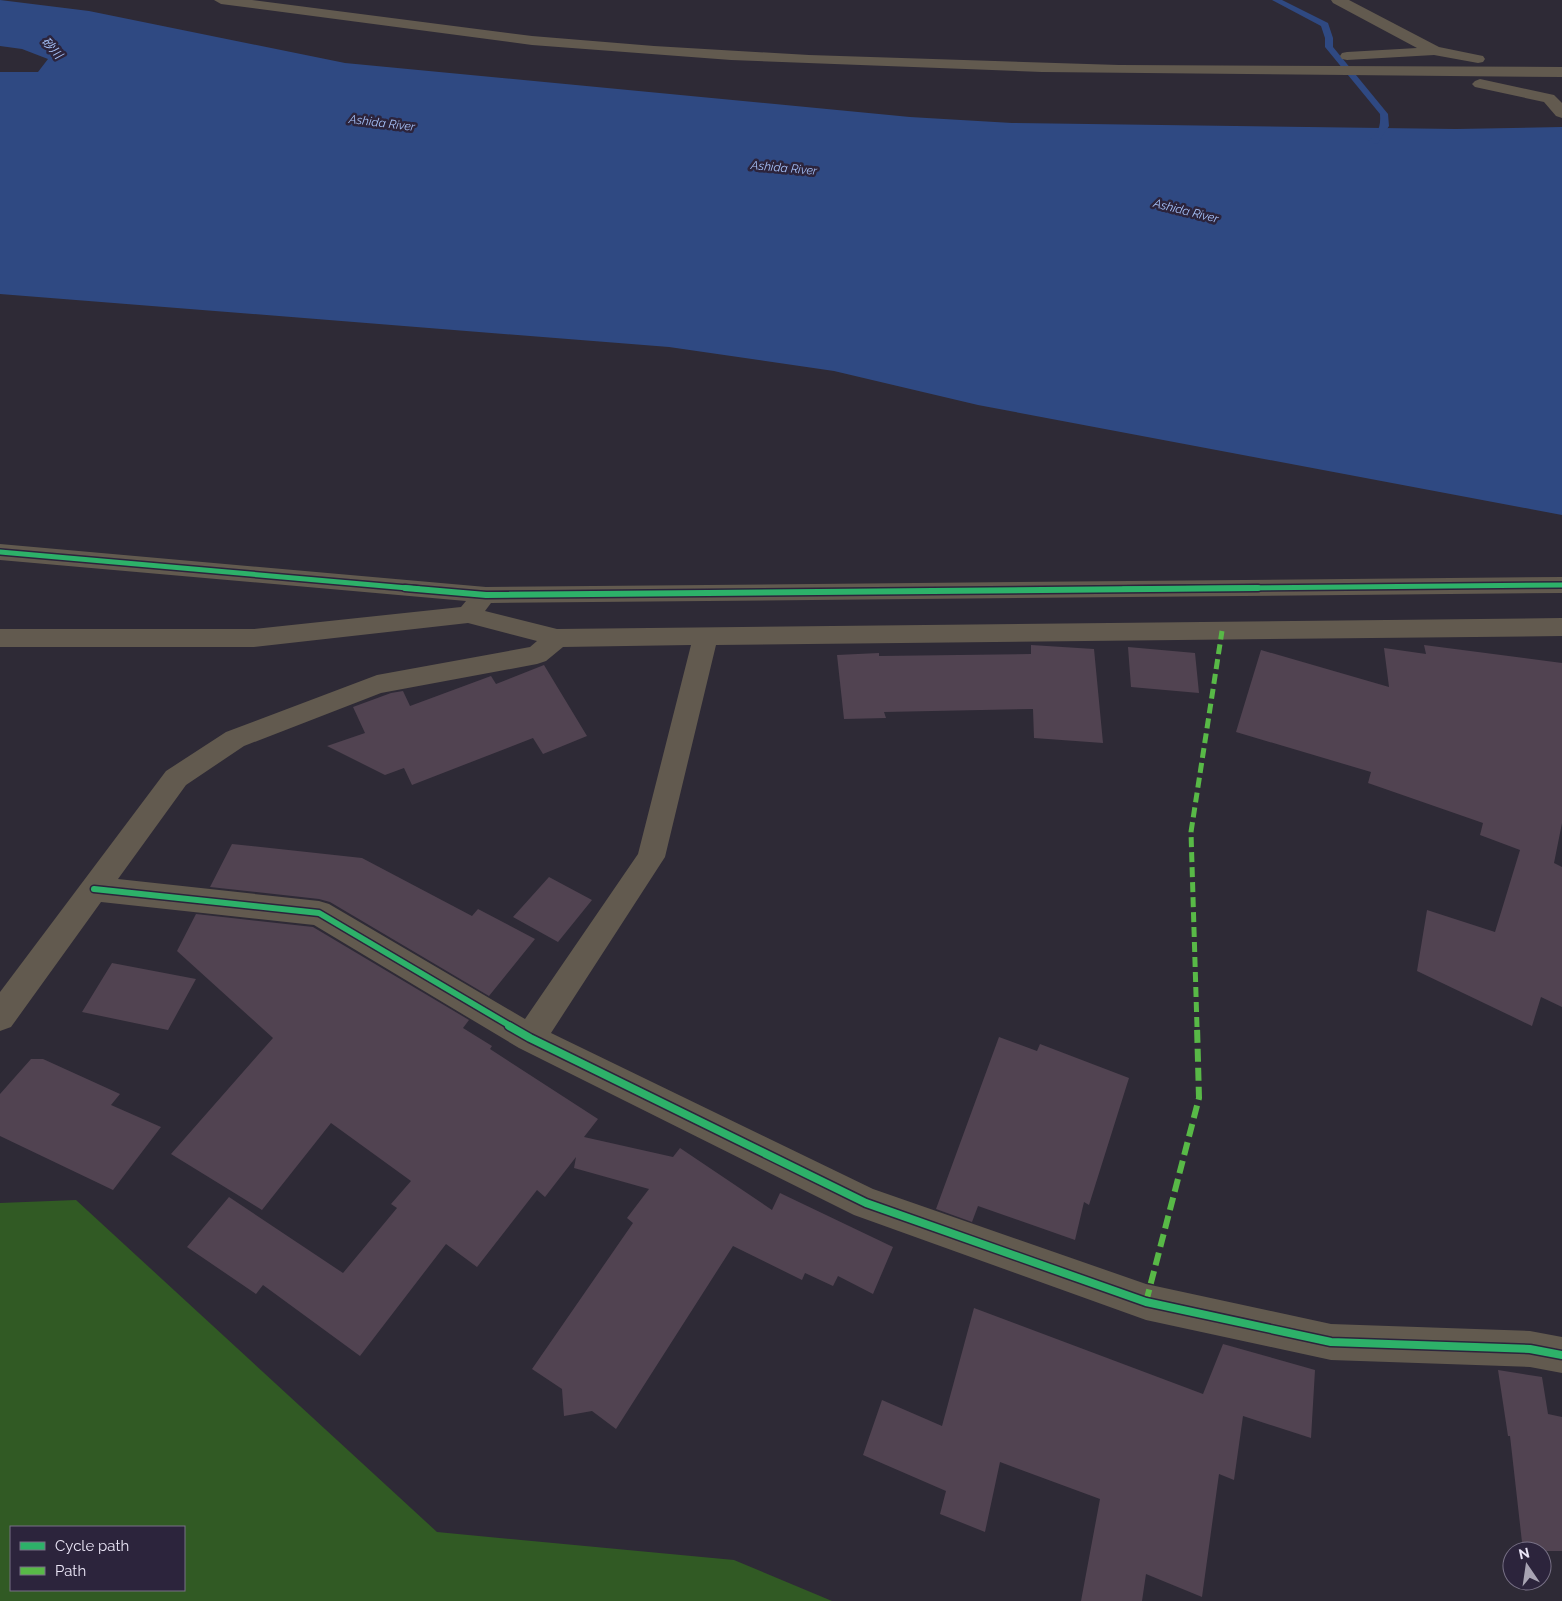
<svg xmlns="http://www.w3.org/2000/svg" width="1562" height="1601" font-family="Raleway,'Noto Sans JP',sans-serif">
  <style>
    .forest { fill: #315a24; fill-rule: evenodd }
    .water { fill: #2f4982 }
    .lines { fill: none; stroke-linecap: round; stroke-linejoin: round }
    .stream { fill: #2f4982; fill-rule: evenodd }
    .building { fill: #514351 }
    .minor { fill: #625a4f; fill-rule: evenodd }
    .quiet-far1 { stroke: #58b947; stroke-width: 5; stroke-dasharray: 10 5; stroke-linecap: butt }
    .quiet { stroke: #58b947; stroke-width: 6; stroke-dasharray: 13 6; stroke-linecap: butt }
    .cycleway-far2-casing { stroke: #2c243c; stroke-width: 8 }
    .cycleway-far1-casing { stroke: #2c243c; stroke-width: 9 }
    .cycleway-casing { stroke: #2c243c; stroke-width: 11 }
    .cycleway-far2 { stroke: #2db169; stroke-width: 5 }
    .cycleway-far1 { stroke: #2db169; stroke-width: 6 }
    .cycleway { stroke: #2db169; stroke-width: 8 }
    .labels { text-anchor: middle; stroke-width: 5; stroke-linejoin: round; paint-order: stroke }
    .far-water-label { font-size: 12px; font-style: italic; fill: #a6c1f8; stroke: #2c243c }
  </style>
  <rect width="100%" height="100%" fill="#2e2a36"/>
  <path class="forest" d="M76,1200L437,1532L734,1560L832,1601H0V1203ZM11,1527H184V1590H11Z"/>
  <path class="water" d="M0,0L89,11L345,63L910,117L1012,123L1456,129L1562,127V515L978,405L834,371L669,347L0,294V72H38L48,59L22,49L0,46Z"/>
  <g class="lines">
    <path class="stream" d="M1272,0H1282L1328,23L1333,38V47L1388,114L1389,126L1378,143L1372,144L1368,141C1378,134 1381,127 1380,114L1325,47V38L1321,26Z"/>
  </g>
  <path class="building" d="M1031,645L1094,649L1103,743L1034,738L1033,709L884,712L886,718L844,719L837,655L879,653V656L1031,654Z
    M1424,645L1562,663V823L1554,863L1562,867V1007L1541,997L1532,1026L1417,971L1427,910L1495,932L1520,850L1480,835L1483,823L1368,783L1371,772L1236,732L1261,650L1389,687L1384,648L1426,654Z
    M1128,647L1195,653L1199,693L1131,687Z
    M544,665L587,736L543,754L533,738L412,785L404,768L385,775L327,746L365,733L353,707L391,693L403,691L410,706L491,676L496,684Z
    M232,844L362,858L472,916L478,909L535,939L489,996L330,902L319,899L210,887Z
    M549,877L592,900L558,942L513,917Z
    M196,914L313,927L469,1020L463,1028L492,1046L490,1049L598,1119L584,1137L673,1157L680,1148L772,1210L780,1193L893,1247L873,1294L838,1276L833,1286L805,1273L802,1280L733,1246L616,1429L592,1411L564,1416L562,1389L532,1369L633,1223L627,1218L649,1189L574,1168L576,1157L545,1197L537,1190L477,1267L446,1244L360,1356L263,1285L256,1294L187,1247L229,1197L343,1273L397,1208L391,1204L411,1181L331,1123L262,1210L171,1154L273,1038L177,951Z
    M112,963L196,979L168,1030L82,1012Z
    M999,1037L1037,1051L1040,1044L1129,1078L1089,1205L1084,1202L1075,1240L978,1206L972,1222L936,1209Z
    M31,1059H43L120,1094L111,1105L161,1127L113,1190L0,1136V1094Z
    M974,1308L1203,1394L1223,1344L1315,1370L1311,1438L1243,1416L1234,1480L1219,1474L1202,1597L1146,1574L1142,1601H1081L1100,1499L1000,1462L985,1532L940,1514L946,1491L863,1455L882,1400L942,1426Z
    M1498,1370L1542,1377L1548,1414L1562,1417V1551H1523L1510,1436H1508Z"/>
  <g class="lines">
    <path class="minor" d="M214,0H252L532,36L654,46L809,55L1119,65L1562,67V77L1042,72L731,60L532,45L221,4Z
      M1331,0H1349L1439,47L1478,55L1483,56L1485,59L1483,62L1478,63L1434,55L1347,60L1342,59L1340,56L1342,53L1347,52L1417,48L1333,3Z
      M1480,79L1554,95L1562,103V118L1556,116L1544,102L1475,87L1472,84L1475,81Z
      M0,544L486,587L1562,577V593L491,603L485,611L557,629L1562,618V636L716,645L665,857L551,1033L873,1189L1146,1284L1331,1324L1530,1331L1562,1337V1373L1530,1367L1331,1360L1146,1320L854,1215L519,1048L314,925L101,902L11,1027L0,1031V992L166,771L226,732L377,675L530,647L537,641L468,623L254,647H0V629H254L461,607L466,601L0,560ZM691,645L638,854L525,1019L329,904L319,901L118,879L186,785L244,746L381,693L537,664L546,661L563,647Z"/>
    <path class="quiet-far1" d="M1197,1027L1191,832L1222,631"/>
    <path class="quiet" d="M1146,1302L1199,1098L1197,1026"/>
    <defs>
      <path id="cycleway-far2" d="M0,552L419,589
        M1123,589L1562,585"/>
      <path id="cycleway-far1" d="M405,588L486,595L1258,588
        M94,889L319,913L512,1027"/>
      <path id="cycleway" d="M509,1026L530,1038L866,1203L1146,1302L1331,1342L1530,1349L1562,1355"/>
    </defs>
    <use href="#cycleway-far2" class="cycleway-far2-casing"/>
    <use href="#cycleway-far1" class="cycleway-far1-casing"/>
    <use href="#cycleway" class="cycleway-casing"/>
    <use href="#cycleway-far2" class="cycleway-far2"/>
    <use href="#cycleway-far1" class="cycleway-far1"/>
    <use href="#cycleway" class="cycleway"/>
  </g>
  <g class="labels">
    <g class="far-water-label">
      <text transform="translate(52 48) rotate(48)" y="4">砂川</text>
      <text transform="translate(382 123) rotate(7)" y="4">Ashida River</text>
      <text transform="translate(784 168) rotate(5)" y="4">Ashida River</text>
      <text transform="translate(1186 211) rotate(14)" y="4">Ashida River</text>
    </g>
  </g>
  <rect x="10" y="1526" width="175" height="65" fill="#2c243c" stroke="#787186"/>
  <rect x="20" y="1542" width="25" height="8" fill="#2db169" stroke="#787186"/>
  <text x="55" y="1551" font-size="15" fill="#eae5f6">Cycle path</text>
  <rect x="20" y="1567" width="25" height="8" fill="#58b947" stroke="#787186"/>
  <text x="55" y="1576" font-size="15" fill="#eae5f6">Path</text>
  <g transform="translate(1527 1566) rotate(347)"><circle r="24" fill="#2c243c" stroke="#787186"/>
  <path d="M0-4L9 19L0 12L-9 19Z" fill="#a8a4b3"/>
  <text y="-8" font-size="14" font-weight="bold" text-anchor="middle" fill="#eae5f6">N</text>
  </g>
</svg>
